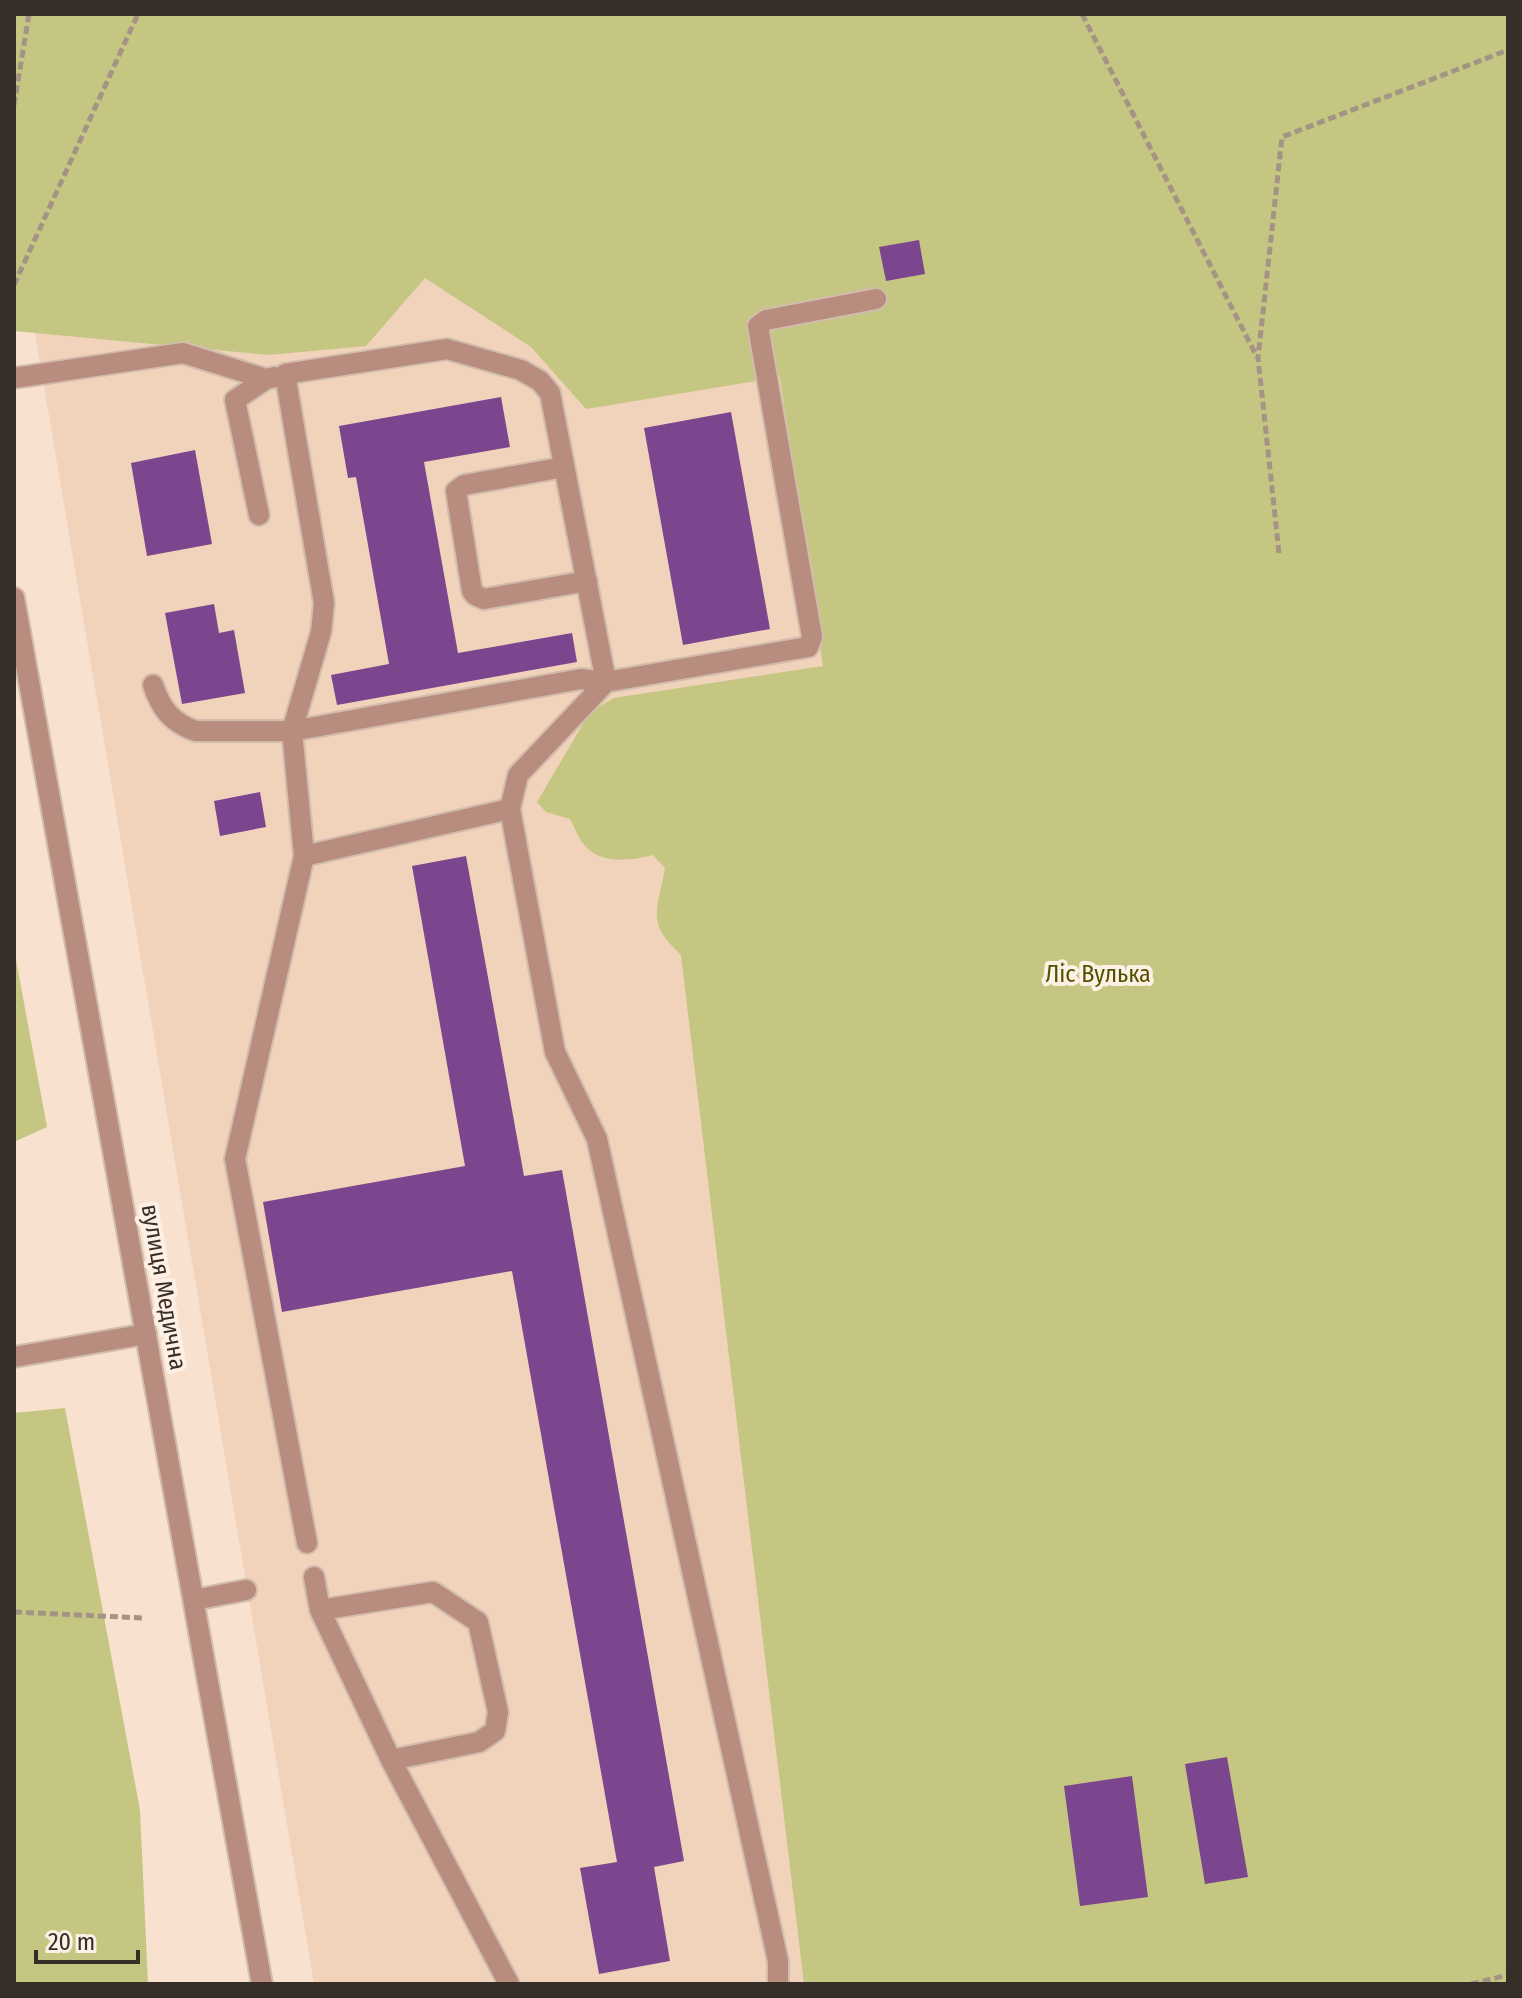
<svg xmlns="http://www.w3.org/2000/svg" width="1522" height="1998" font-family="'Fira Sans Condensed',sans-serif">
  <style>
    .built { fill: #f1d2bb }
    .green { fill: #c4c682 }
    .building { fill: #7b468e }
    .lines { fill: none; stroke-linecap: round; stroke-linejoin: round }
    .service-casing { stroke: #d2bdad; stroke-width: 24 }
    .path { stroke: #a59486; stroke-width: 5; stroke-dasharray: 8 4; stroke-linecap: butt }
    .service { stroke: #b88d7f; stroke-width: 20 }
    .labels { text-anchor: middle; stroke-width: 8; stroke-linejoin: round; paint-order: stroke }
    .park-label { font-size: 24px; fill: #525300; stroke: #fff0e5 }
    .street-label { font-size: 24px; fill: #372e27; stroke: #fff0e5 }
  </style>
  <rect width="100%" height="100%" fill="#f9e1cf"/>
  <path class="built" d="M1077,148L1215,1984H314L32,315Z"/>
  <path class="green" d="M14,14H1508V1984H804L681,955C646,922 657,912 665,868L653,855C632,861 602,864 586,847C579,840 575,828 570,819L546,812L537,802L590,712L614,698L823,666L780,377L586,409L531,347L425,278L366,346L269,355L14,331Z
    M14,949L47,1127L14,1142Z
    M65,1408L140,1810L148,1984H14V1413Z"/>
  <path class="building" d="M919,240L925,274L886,281L879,247Z
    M501,397L510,447L424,462L458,653L572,633L577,662L337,705L331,675L389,664L356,477L348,478L339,426Z
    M731,412L770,629L683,645L644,428Z
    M195,450L212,544L147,556L131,463Z
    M214,604L219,633L234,630L245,693L182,704L165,613Z
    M260,792L266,827L220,836L214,801Z
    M466,856L524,1176L562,1170L684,1861L654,1867L670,1961L599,1974L580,1868L617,1862L512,1271L282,1312L263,1202L465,1166L412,866Z
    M1227,1757L1248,1877L1205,1884L1185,1764Z
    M1132,1776L1148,1897L1080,1906L1064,1786Z"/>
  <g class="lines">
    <defs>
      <path id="service" d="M14,378L183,353L266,379
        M564,467L464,485L456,491L472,591L475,595L484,599L587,581
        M259,515L235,400L266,379L275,377
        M14,598L262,1984
        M153,685C161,709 172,723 196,731H292L581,679L606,682L808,647L812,637L758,326L766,320L876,299
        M304,856L510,809
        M14,1357L146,1334
        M307,1543L235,1159L304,856L292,731L321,632L324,603L285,374L447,349L521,370L540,381L550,393L606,682L518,775L510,809L555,1052L597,1139L778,1961V1984
        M314,1577L320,1610L391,1760L509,1984
        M194,1600L246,1590
        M320,1610L433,1592L478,1622L498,1712L495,1731L479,1742L391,1760"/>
    </defs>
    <use href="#service" class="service-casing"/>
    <path class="path" d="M1082,14L1257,357
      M14,105L29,14
      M14,285L138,14
      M1279,553L1258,358L1282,137L1508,50
      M14,1612L143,1618
      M1471,1984L1508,1975"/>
    <use href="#service" class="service"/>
  </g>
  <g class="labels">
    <g class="park-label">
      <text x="1098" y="982">Ліс Вулька</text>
    </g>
    <g class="street-label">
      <text transform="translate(164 1287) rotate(80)" y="8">вулиця Медична</text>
    </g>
  </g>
  <rect width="1522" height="1998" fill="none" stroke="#372e27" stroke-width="32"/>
  <path d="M36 1950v12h102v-12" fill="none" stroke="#372e27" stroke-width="4"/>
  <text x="48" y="1950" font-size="24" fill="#372e27" stroke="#fff0e5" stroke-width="6" paint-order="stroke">20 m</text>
</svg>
